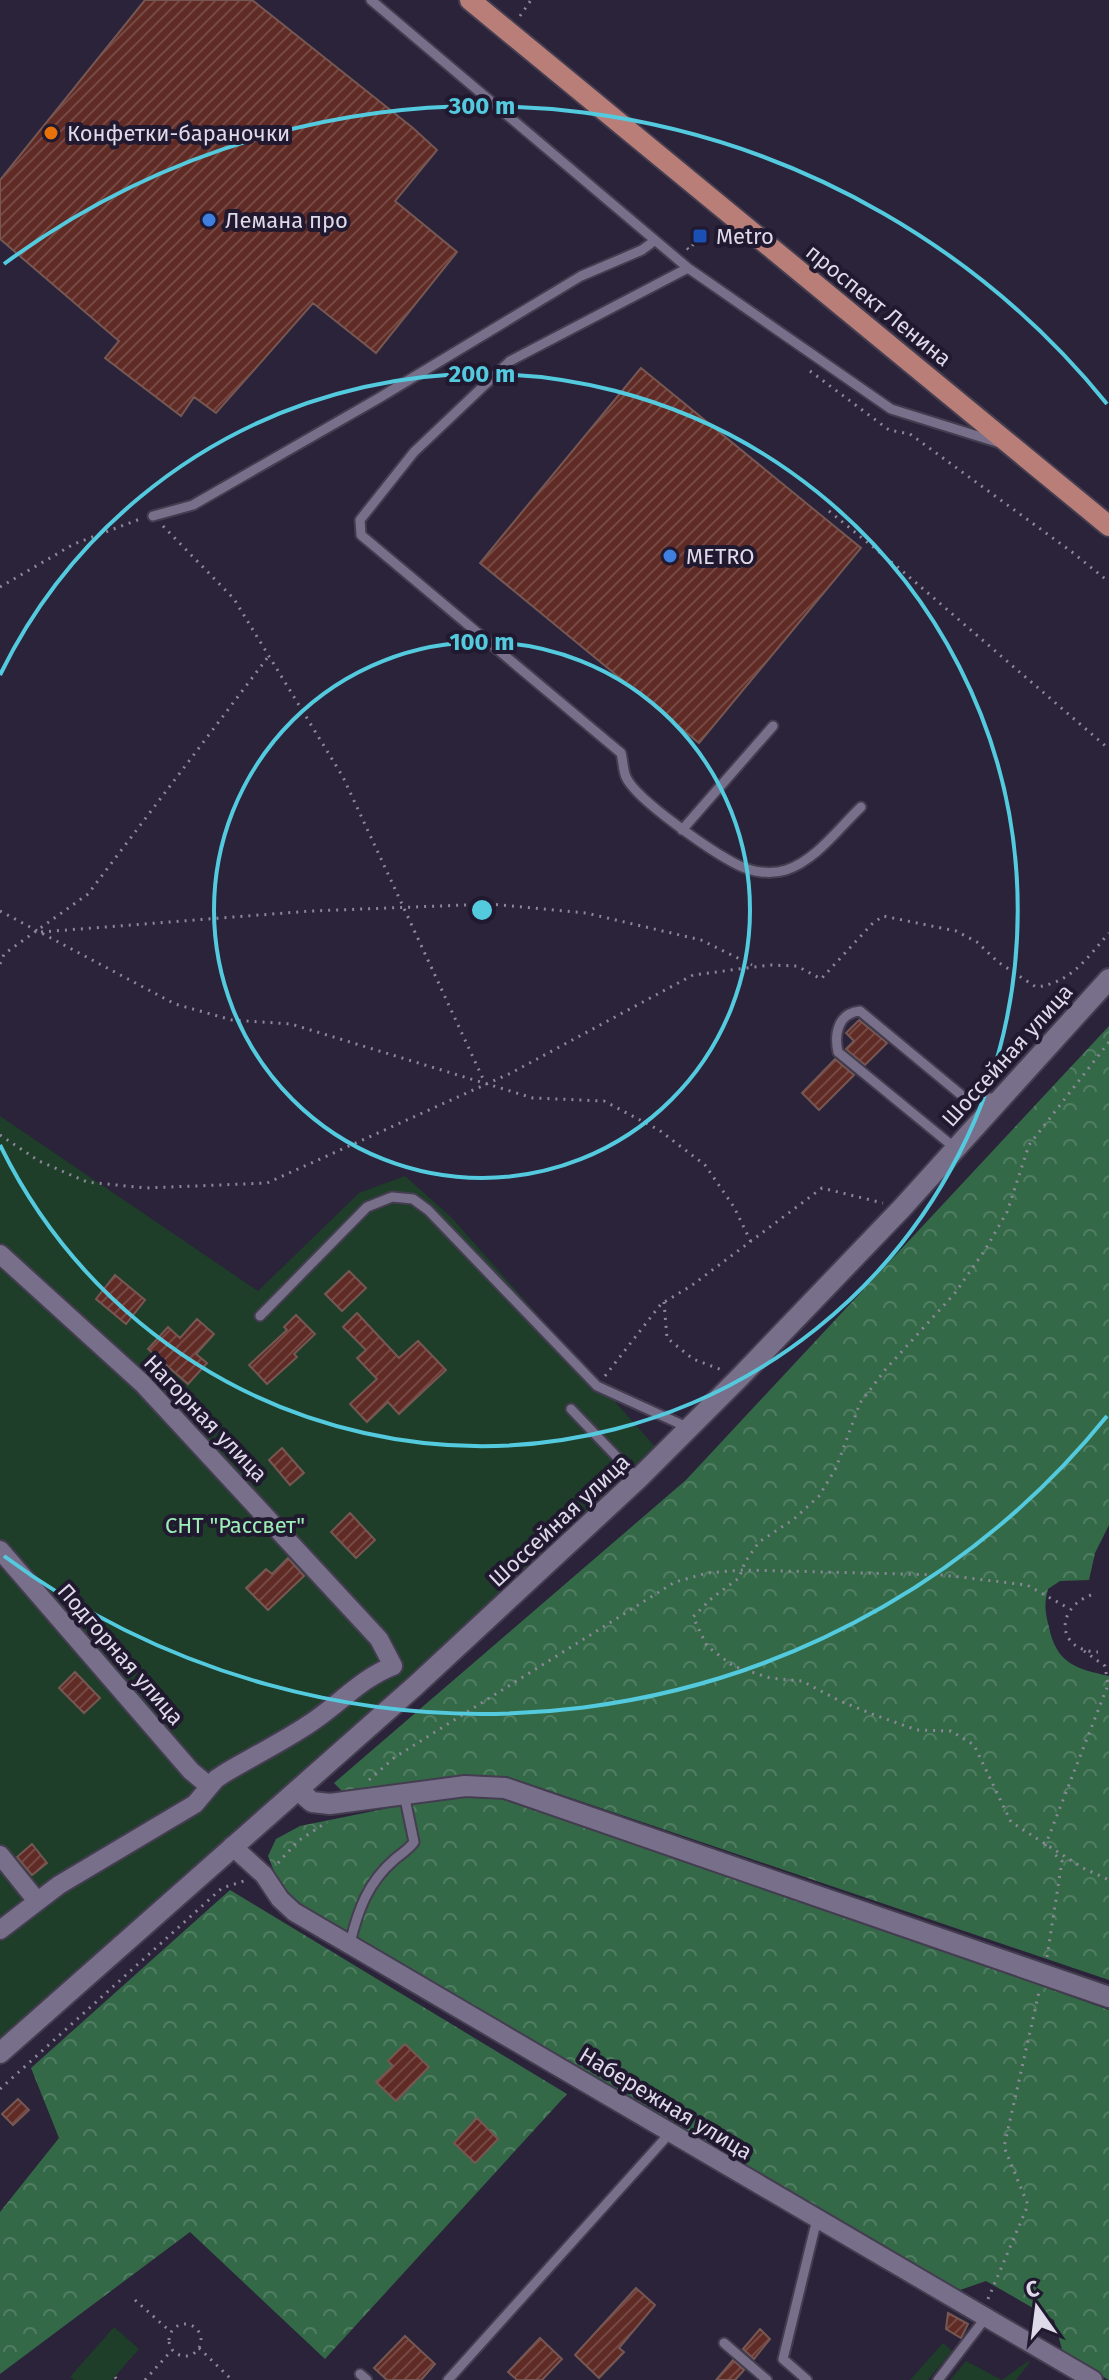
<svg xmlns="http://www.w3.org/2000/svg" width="1109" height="2380" font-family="'Fira Sans',sans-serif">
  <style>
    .green { fill: #1e3e29 }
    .forest { fill: url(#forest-crowns) }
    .building { fill: url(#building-hatch); stroke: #765753; stroke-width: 2 }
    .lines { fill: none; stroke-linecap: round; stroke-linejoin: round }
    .lane-casing { stroke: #443d50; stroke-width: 13 }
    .street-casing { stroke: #443d50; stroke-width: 22 }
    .secondary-casing { stroke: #443d50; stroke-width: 24 }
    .primary-casing { stroke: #443d50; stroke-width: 24 }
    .path { stroke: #8c8799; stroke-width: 3; stroke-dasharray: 2 6; stroke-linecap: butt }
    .lane { stroke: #78708b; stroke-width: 9 }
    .street { stroke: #78708b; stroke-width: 18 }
    .secondary { stroke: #78708b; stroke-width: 20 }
    .primary { stroke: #b97e77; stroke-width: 20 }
    .ring { fill: none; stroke: #54cade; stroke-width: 4 }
    .food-dot { fill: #e8710a; stroke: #20192f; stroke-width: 3 }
    .shop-dot { fill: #3f7fe0; stroke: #20192f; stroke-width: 3 }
    .transit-dot { fill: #1a4fb4; stroke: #20192f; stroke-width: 3 }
    .labels { text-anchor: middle; stroke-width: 8; stroke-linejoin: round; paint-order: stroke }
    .poi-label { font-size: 22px; fill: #dedae9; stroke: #20192f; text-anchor: start }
    .street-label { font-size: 22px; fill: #dedae9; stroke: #20192f }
    .park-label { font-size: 22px; fill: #9dedb7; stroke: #20192f }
    .centre { fill: #54cade; stroke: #20192f; stroke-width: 4 }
    .ring-label { font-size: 24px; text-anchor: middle; font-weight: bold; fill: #54cade; stroke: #20192f; stroke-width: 8; stroke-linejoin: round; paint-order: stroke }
  </style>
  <defs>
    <pattern id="forest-crowns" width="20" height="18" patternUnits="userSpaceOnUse" patternTransform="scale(2)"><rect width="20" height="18" fill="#346948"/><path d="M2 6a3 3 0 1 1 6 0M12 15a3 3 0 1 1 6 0" fill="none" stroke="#517e62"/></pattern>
    <pattern id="building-hatch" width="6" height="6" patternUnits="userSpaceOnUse" patternTransform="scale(2)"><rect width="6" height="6" fill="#602b25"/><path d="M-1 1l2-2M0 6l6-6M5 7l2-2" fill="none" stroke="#764945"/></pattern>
  </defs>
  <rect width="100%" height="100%" fill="#2a2339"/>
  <path class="green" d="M0,1116L258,1291L359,1193L405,1176L451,1217L658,1450L398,1693L0,2048Z
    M114,2327L139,2349L112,2380H74L70,2377Z
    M943,2343L952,2351L928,2380H910Z
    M966,2361L1002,2380L1028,2361L1030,2362L1016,2380H950Z"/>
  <path class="forest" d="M1109,1026V1525L1095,1553L1089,1580L1060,1581L1048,1589C1044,1603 1045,1613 1049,1627C1056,1663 1076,1669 1109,1676V1980L506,1776L346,1795L334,1783L686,1480Z
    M488,1795L638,1843L1109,2010V2380L1063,2353L1054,2320L986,2281L957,2291L631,2102L304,1906L281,1889L268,1856L276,1839L300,1826L438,1798Z
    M230,1890L567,2094L325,2359L190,2232L0,2374V2212L59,2138L31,2068Z"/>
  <path class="building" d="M145,0H252L413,128L437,150L395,201L457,252L376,353L313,303L216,413L194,397L181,416L105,358L119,341L0,239V180Z
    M641,368L861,548L699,743L480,563Z
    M859,1020L887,1043L865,1065L846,1049L854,1041L846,1033Z
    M835,1059L854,1075L819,1110L802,1093Z
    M349,1271L366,1288L342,1311L325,1294Z
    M115,1275L145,1300L126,1324L96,1299Z
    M357,1313L399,1358L418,1341L446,1370L399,1414L388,1402L367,1422L350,1404L377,1379L357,1358L366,1350L343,1327Z
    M296,1315L315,1334L294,1354L297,1357L267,1384L249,1365L287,1330L284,1327Z
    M197,1319L214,1334L196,1354L207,1363L188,1384L148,1349L168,1327L180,1338Z
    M282,1448L304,1473L290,1485L269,1460Z
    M350,1513L375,1540L356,1558L331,1532Z
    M288,1558L304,1576L268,1610L246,1588L266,1569L272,1574Z
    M75,1672L100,1698L84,1713L59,1688Z
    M32,1844L47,1863L32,1875L17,1857Z
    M405,2044L429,2067L396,2101L376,2082L393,2066L388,2061Z
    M18,2099L29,2110L13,2125L2,2114Z
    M477,2118L498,2139L475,2163L454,2143Z
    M636,2288L655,2305L619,2348L624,2352L599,2378L575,2355Z
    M948,2313L968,2324L961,2338L946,2329Z
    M760,2329L770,2339L754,2359L743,2349Z
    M405,2336L435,2364L421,2380H387L374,2368Z
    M540,2338L562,2359L542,2380H517L508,2372Z
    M733,2360L744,2370L735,2380H716Z"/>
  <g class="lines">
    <defs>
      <path id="lane" d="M371,0L688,268L891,409L1000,443
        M688,268L510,361L414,452L360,520L361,535L621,753C623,760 623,770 626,777C636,800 714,853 738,865C752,872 770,875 786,870C816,860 838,829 861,807
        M153,516L193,505L379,398L581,276L642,250L654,241
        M682,830L773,726
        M955,1148L838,1052C834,1034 838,1013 860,1011L965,1098H997
        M260,1316L367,1207L392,1197L413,1199L428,1210L597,1386L689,1428
        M571,1409L638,1479
        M350,1943C358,1910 368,1882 395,1859C402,1853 408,1850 414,1842L404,1794
        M724,2343L767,2380
        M360,2374L367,2380
        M448,2380L670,2133
        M807,2380L783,2359L817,2219
        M938,2380L987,2316"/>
      <path id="street" d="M0,1254L142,1383L379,1639L393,1666
        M0,1550L191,1771L209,1786
        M232,1846L264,1875L280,1899L294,1912L1093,2380
        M0,1855L37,1901
        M0,1930L59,1885L195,1804L216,1779L225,1773C252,1757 280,1743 306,1726C337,1707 359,1679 393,1666"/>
      <path id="secondary" d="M298,1790L312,1802L330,1804L465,1786L505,1788L1109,1997
        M0,2053L415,1686L638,1479L740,1377L902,1208L1109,979"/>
      <path id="primary" d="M470,0L1109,526"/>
    </defs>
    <use href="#lane" class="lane-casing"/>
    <use href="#street" class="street-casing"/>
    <use href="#secondary" class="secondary-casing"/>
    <use href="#primary" class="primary-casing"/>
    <path class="path" d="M520,16L531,0
      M687,248L689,250L700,236
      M810,371L889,430L910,434L1072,552L1109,582
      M829,511L900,569L1109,749
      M163,526L234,599L343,777L485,1083
      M0,587L74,544L140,519
      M0,911L175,1004L232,1020L291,1024L533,1098L604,1101L659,1130L705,1165L734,1207L751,1242
      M41,932L311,911L491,904L586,913L701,940L752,965
      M0,964L4,954L88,894L268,657
      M1109,1042L1029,1145L1007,1212L985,1250L955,1293L885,1370L860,1403L836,1468L819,1496L794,1519L759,1542L745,1562L739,1578L712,1598L693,1617L707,1646L733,1666L770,1678L802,1681L838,1700L872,1714L917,1730L951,1731L974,1745L1011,1822L1083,1868L1109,1880
      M0,1135L39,1161L87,1182L146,1188L267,1183L511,1073L693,975L770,965L797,966L821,979L872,924L883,916L956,931L977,942L998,962L1036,987C1071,983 1087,958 1109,933
      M664,1302L667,1338L693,1359L722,1370
      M605,1376L661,1304L691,1286L822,1188L883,1203
      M1091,1595C1054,1609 1057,1651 1098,1652
      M369,1780L395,1757L675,1582L707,1573L743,1570L943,1575L1027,1585L1070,1609
      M1045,1846L1108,1685L1105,1666L1084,1651
      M278,1863L298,1841L327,1822
      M1047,1957L1062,1861L1051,1851
      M0,2089L222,1888L244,1881
      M988,2299L1028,2205L1004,2147L1039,1992
      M135,2300L171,2332
      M169 2340a16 16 0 1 1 32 0a16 16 0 1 1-32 0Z
      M199,2348L232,2380
      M115,2377L117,2380
      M145,2380L172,2350"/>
    <use href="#lane" class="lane"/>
    <use href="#street" class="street"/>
    <use href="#secondary" class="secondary"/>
    <use href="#primary" class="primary"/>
  </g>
  <g class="ring">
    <circle cx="482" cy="910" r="268"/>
    <path d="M0 675A536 536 0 1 1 0 1145"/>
    <path d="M1107 1416A804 804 0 0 1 4 1556M4 264A804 804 0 0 1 1107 404"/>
  </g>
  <circle class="food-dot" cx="51" cy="133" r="8"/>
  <g class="shop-dot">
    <circle cx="209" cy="220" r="8"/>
    <circle cx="670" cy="556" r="8"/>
  </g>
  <rect class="transit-dot" x="692" y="228" width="16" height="16" rx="4"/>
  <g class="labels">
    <g class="poi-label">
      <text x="67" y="141">Конфетки-бараночки</text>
      <text x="225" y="228">Лемана про</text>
      <text x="716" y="244">Metro</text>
      <text x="686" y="564">METRO</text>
    </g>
    <g class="street-label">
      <text transform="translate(879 305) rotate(39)" y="8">проспект Ленина</text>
      <text transform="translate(1007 1055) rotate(-48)" y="8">Шоссейная улица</text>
      <text transform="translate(206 1418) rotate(46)" y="8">Нагорная улица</text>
      <text transform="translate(559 1520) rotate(-43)" y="8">Шоссейная улица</text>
      <text transform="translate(121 1654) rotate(49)" y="8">Подгорная улица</text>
      <text transform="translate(666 2103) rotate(31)" y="8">Набережная улица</text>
    </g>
    <g class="park-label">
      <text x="235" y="1533">СНТ "Рассвет"</text>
    </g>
  </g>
  <circle cx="482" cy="910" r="12" class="centre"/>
  <g class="ring-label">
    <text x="482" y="114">300 m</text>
    <text x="482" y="382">200 m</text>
    <text x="482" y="650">100 m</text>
  </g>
  <g transform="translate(1037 2308) rotate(346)" stroke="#20192f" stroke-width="6" paint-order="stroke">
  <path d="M0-6L14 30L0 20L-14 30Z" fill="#dedae9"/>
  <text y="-12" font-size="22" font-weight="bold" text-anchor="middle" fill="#dedae9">С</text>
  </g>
</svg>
